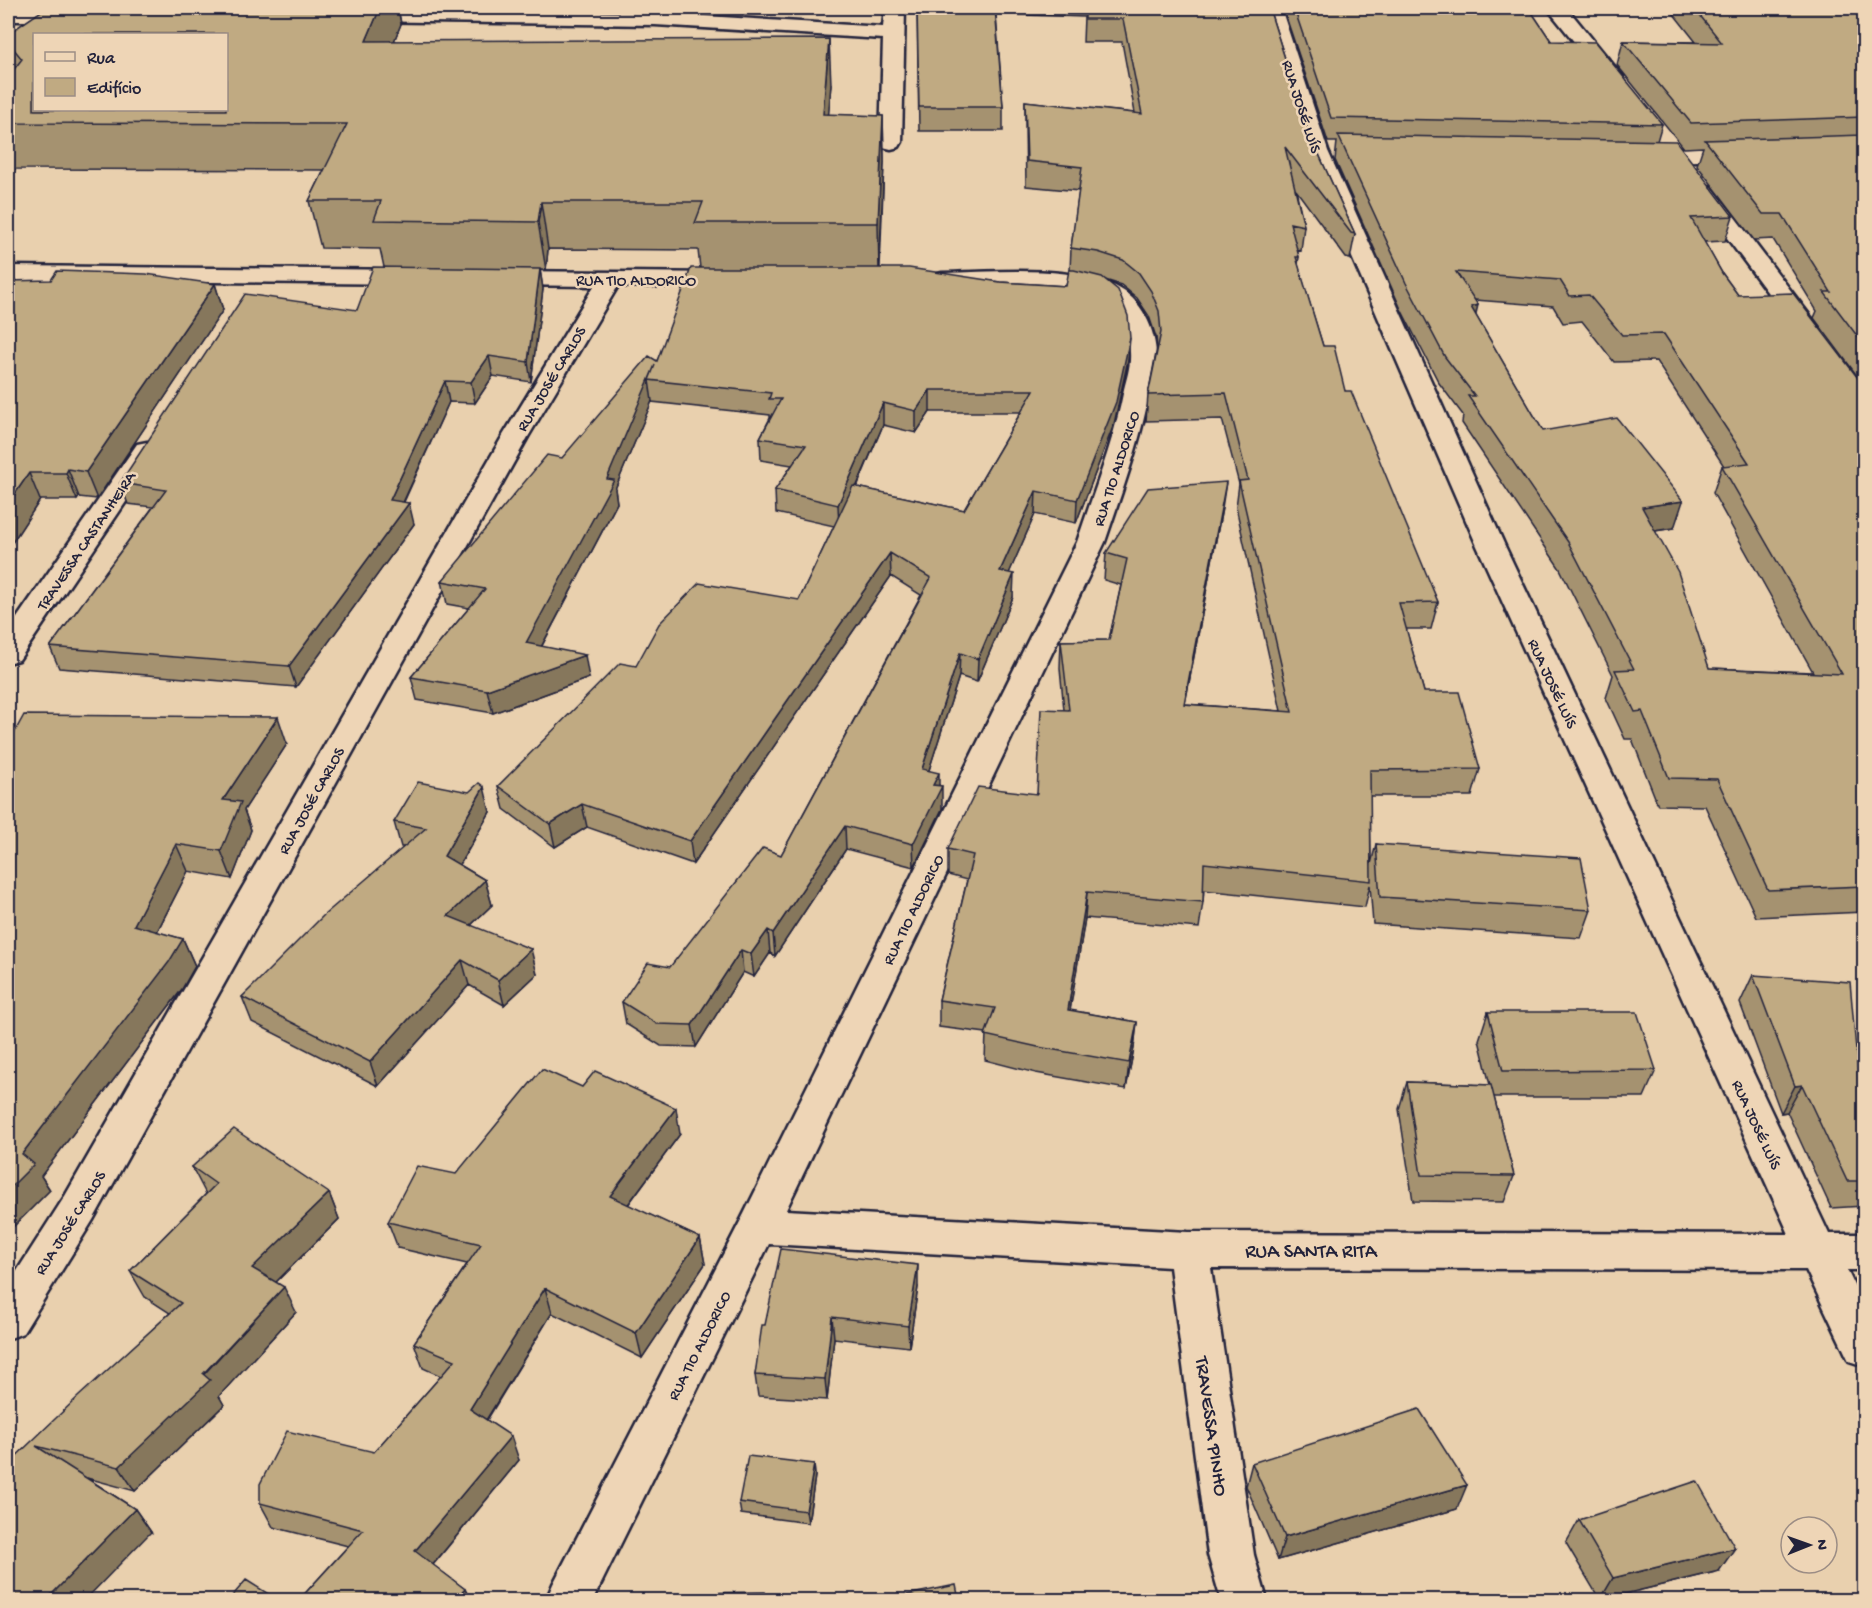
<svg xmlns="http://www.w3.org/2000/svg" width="1872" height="1608" font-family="'Gochi Hand',sans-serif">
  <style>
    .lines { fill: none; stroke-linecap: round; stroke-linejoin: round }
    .minor-casing { stroke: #22223b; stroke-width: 5 }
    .minor { fill: #eed5b6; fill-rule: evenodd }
    .wall { fill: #a59270; stroke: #22223b; stroke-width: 1.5; fill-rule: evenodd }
    .shaded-wall { fill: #86775b; stroke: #22223b; stroke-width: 1.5 }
    .building { fill: #c0aa82; stroke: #22223b; stroke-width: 1.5; fill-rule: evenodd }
    .labels { text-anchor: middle; stroke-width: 5; stroke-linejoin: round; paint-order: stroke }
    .street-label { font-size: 16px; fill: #22223b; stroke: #eed5b6 }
    .near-street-label { font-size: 20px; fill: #22223b; stroke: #eed5b6 }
  </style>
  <rect width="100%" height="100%" fill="#e9d0ae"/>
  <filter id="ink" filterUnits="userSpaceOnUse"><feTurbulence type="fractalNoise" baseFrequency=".0167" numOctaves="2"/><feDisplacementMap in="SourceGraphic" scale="12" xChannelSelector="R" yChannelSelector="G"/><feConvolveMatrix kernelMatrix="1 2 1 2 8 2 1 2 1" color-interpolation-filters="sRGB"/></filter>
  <g filter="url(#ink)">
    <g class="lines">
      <defs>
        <path id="minor" d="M885,8H905L902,142L899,147L891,149L883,147L880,142L883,39L655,25L356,21L349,19L346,15L349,11L356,9L655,13L883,27Z
          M1261,8H1281L1328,151L1505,546L1829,1234H1864V1270H1847L1864,1305V1366L1849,1361L1806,1270L1211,1268L1254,1555L1267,1600H1221L1208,1555L1170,1267L769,1244L593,1600H546L553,1584L744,1214L1077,542C1094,491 1114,441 1124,389C1127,377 1131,365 1130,352C1129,327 1118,303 1093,294C1049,279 988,287 942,287L933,285L930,280L933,275L942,273C997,272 1057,265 1110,284C1138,294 1154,324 1156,352C1156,365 1153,377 1150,389C1141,441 1122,491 1105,542L786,1210L1188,1232L1789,1234L1477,546L1306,151Z
          M1547,8H1567L1619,72L1623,76L1619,80L1612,82L1605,80Z
          M8,9H81L88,11L91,15L88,19L81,21H8Z
          M1744,147L1752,149L1755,154L1752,159L1642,163L1634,161L1631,156L1634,151L1642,149Z
          M1704,185L1712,187L1817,325L1821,330L1817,335L1808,338L1799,335L1693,192L1696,187Z
          M8,266L414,270L423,272L426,277L423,282L414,284L8,280Z
          M498,271L732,273L741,275L744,280L741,285L732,287L618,286L528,437L93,1220L23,1333L8,1339V1285L65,1196L502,437L594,286L498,285L489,283L486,278L489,273Z
          M147,442L157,444L161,450L19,660L8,663V631L137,444Z"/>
      </defs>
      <use href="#minor" class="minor-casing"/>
      <use href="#minor" class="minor"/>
    </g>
    <path class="wall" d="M46,8H408H398L401,24L394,41L831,84L828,115L883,116L884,162L880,268L1000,282L1066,286L1070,270L1071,248L1079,191L1026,186L1025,125V101L1135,113L1122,42H1083L1084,17L996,14L1003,107V131H919L917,8H1269L1307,128L1355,234L1350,259L1346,258L1296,190L1304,226L1301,251L1297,250L1299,257L1298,265L1323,346L1345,391L1438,602L1431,629H1406L1424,692L1480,769L1472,796H1370L1371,864L1376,844L1591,910L1581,938L1373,924L1370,885L1365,907L1204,890L1203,902L1199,928L1085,918L1070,1010L1137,1022L1134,1048L1126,1089L1036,1073L985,1060L986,1033L939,1027V1000L967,880L948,875V849L1037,794L1064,710L1060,668L1061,641L1109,640L1121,585L1104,580L1106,553L1222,508L1185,704L1281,711L1236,507L1239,484L1222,419L1146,421L1148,395L1157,348L1156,337L1149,316L1137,298L1121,285L1105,280L1128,360L1114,424L1076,523L1035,514L1009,573L1013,597L977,682L959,676L929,770L939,785L942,809L914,867L846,849L775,956L770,953L754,977L743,972L696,1047L661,1046L626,1024L622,1002L670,967L781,855L921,595L891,576L693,864L587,827L555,847L504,809L498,786L636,666L799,600L834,526L776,513L775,490L792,465L761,460L760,438L770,418V415L652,402V401L615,489L617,503L542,646L589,678L493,713L417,700L411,677L469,608L447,604L442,581L657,361L700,268L698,250L548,249L546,270H540L543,289L531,382L493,376L475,403L449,402L404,502L414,524L296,687L59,668L50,647L153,507L128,504L120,483L357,310L384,267L380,249L321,248L309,201L324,170L8,169V77L15,68L8,47V34ZM930,412H1021L964,510L857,487L883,425L916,433Z
      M1283,8H1529L1551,41L1662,124L1657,141L1733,216L1725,241L1704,242L1722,273L1738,295L1864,386V912L1756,917L1705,806L1658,805L1632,739H1625L1606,698L1613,675L1560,569L1462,423L1463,415L1439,383L1401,309L1335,160L1337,142H1328ZM1475,300L1553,306L1563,323L1582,321L1614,362L1656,361L1724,466H1722L1713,493L1813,672L1709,668L1655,531L1674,528L1543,431L1476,316Z
      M1669,8H1864V385L1814,318L1817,311L1773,239L1754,240L1697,165L1703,147L1684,148L1617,65L1623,41L1696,42Z
      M8,281L215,284L223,310L97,499L79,497L77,500H40L8,549Z
      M8,742L287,744L244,810L251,830L232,879L188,871L157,932L183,939L195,966L182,989L41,1176L50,1190L8,1232Z
      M469,792L490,812L460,865L485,880L492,905L471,925L537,974L504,1005L469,985L378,1086L252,1022L242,997L404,847H401L394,822Z
      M1753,975L1861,1106L1864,1105V1206L1831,1208L1787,1112L1781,1113L1740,1003Z
      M1488,1012L1656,1070L1644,1097H1494L1514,1176L1504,1202L1413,1201L1399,1109L1407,1082L1490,1085L1479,1040Z
      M680,1134L628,1205L700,1238L705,1264L642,1358L552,1313L487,1420L519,1460L433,1565L465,1589L470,1600H299L348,1546L273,1527L260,1503L374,1452L441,1376L423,1368L414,1343L467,1264L398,1248L388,1222L456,1174Z
      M192,1167L329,1193L339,1219L276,1282L296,1312L219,1396L224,1405L135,1491L87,1478L135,1509L151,1532L8,1464L170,1313L145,1297L130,1271L206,1194Z
      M918,1287L909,1347L834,1338L827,1400L758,1396L755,1375L765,1325Z
      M1252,1463L1457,1509L1278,1560L1246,1486Z
      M814,1464L815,1476L808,1523L741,1514L739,1502Z
      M1579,1520L1719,1571L1600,1600L1566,1543Z"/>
    <path class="shaded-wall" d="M380,8H398L401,24L376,86L366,41Z
      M829,39L831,84L825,161L823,114Z
      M883,116L884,162L879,271L878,223Z
      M541,202L548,249L546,270L538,222Z
      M540,269L543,289L531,382L528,362Z
      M215,284L223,310L97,499L86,472Z
      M1478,305L1472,331L1471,307Z
      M1130,338L1128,360L1114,424L1076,523L1077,500Z
      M489,356L493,376L475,403L471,382Z
      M655,365L649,380L652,401L615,489L617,503L531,666L526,643Z
      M445,381L449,402L395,520L390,500Z
      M930,390V412L916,433V411Z
      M883,403V425L839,527L838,505Z
      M68,469L79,497L77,500L66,473Z
      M29,473L40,500L8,549V504Z
      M1226,482L1222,508L1180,730L1184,704Z
      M1036,491L1035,514L1000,594V571Z
      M1683,501L1674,528L1633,534L1642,507Z
      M409,503L414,524L296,687L289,666Z
      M890,553L891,576L693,864L690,841Z
      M1014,574L1013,597L977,682L978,659Z
      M960,653L959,676L922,792V769Z
      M585,655L589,678L493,713L487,690Z
      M278,717L287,744L244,810L251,830L232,879L221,851L223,800Z
      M939,773V792L942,786V809L914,867L913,844L933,785Z
      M484,787L490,812L450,881L444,856Z
      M582,804L587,827L555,847L550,824Z
      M845,826L846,849L775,956L773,933Z
      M176,844L188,871L146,953L134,925Z
      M485,880L492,905L455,940L448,916Z
      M1087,892L1085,918L1066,1036L1068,1010Z
      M768,930L770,953L754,977L751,954Z
      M183,939L195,966L182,989L41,1176L50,1190L8,1232V1190L22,1154Z
      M531,949L537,974L504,1005L498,980Z
      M741,950L743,972L696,1047L692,1025Z
      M462,960L469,985L378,1086L370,1062Z
      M1137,1022L1134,1048L1126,1089L1129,1063Z
      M1802,1085L1787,1112L1781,1113L1795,1086Z
      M676,1108L680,1134L615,1222L610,1196Z
      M329,1193L339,1219L265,1293L252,1268Z
      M700,1238L705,1264L642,1358L636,1333Z
      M918,1265V1287L909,1347L908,1326Z
      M284,1287L296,1312L219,1396L224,1405L135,1491L119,1467Z
      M545,1288L552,1313L478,1433L470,1409Z
      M832,1317L834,1338L827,1400L825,1379Z
      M511,1436L519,1460L426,1573L415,1551Z
      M814,1464L815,1476L808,1523L806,1511Z
      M1467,1485L1457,1509L1278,1560L1285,1537Z
      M135,1509L151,1532L85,1600H52L49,1597Z
      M1735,1548L1719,1571L1600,1600L1613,1578Z
      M465,1589L470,1600H455Z"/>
    <path class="building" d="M46,8H380L366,41L829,39L823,114L883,116L878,223H695L703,202H541L538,222L374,220L381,201H309L347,124L8,123V77L22,59L8,42V34ZM34,34H226V110H34Z
      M917,8H995L1003,107H919Z
      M1085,8H1269L1307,128L1355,234L1351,233L1285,147L1304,226L1290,223L1299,257H1296L1323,346H1334L1345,391H1351L1438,602L1399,603L1424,692H1459L1480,769L1370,770L1371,881L1204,863L1203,902L1087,892L1068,1010L1137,1022L1129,1063L1038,1047L985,1035L995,1008L939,1000L973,855L948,849L978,787L1037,794L1041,709L1069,710L1061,641L1109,640L1127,559L1106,553L1148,488L1226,482L1184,704L1292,712L1239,481L1248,480L1226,393L1148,395L1161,332L1159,311L1151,291L1139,273L1123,260L1098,252L1071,248L1082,167L1027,161L1025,101L1142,114L1123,19H1085Z
      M1294,8H1529L1551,41L1595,42L1662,124L1331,118Z
      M1694,8H1864V117L1691,123L1623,41L1722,43Z
      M1338,135L1676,141L1733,216L1691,218L1722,273L1738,295L1793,293L1864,386V886L1768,890L1717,779L1669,778L1642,711L1635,712L1615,670L1634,669L1568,542L1468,396H1475L1445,357L1406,283ZM1456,272L1560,280L1570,296L1589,295L1622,335L1664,334L1749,463L1722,466L1842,674L1709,668L1678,572L1642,507L1683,501L1617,418L1543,431L1471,307L1478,305Z
      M1864,135V345L1824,292H1831L1782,214H1763L1705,140Z
      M373,267L540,269L528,362L489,356L471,382L445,381L390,500L409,503L289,666L50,647L166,490L120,483L245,294L357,310Z
      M691,268H909L1000,282L1066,286L1069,270H1074L1102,277L1118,290L1128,316L1130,338L1116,402L1077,500L1036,491L1000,571L1014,574L978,659L960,653L922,769L939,773L933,785L942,786L913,844L845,826L773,933L768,930L751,954L741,950L692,1025L657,1024L622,1002L648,963L670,967L763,848L781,855L931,578L890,553L690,841L582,804L550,824L498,786L620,663L636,666L659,624L699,583L799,600L853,486L964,510L1034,390H930L916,411L883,403L838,505L775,490L806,445L760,438L781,399H769L771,393L649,380L655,365L607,479L614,480L526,643L585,655L487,690L411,677L485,589L442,581L547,455L562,458L649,356L657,361Z
      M57,271L146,274L215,284L86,472L68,469L66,473H29L8,504V281L51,280Z
      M24,715L278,717L223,800L241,802L221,851L176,844L134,925L183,939L169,962L22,1154L34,1164L8,1190V742L13,735Z
      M418,782L469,792L479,783L484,787L444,856L485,880L448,916L531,949L498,980L462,960L370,1062L242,997L324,915L426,828L394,822Z
      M1376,844L1581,858L1591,910L1380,897Z
      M1753,975L1850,982L1861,1106L1864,1105V1181H1847L1802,1085L1795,1086Z
      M1488,1012H1637L1656,1070L1503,1071Z
      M542,1069L582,1087L595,1071L676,1108L610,1196L700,1238L636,1333L545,1288L470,1409L511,1436L415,1551L465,1589L455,1600H299L363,1530L260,1503V1484L287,1431L374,1452L455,1360L414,1343L481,1244L388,1222L417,1166L456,1174Z
      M1407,1082L1491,1085L1514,1176L1421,1175Z
      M234,1129L329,1193L252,1268L284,1287L203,1374L210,1380L119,1467L36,1446L135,1509L49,1597L55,1600H8V1464L79,1396L181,1303L130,1271L216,1184L192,1167Z
      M781,1249L918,1265L908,1326L832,1317L825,1379L755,1375L762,1325H765Z
      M1419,1409L1467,1485L1285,1537L1252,1463Z
      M748,1456L814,1464L806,1511L739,1502Z
      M1697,1481L1735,1548L1613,1578L1579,1520Z
      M246,1580L278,1600H229Z
      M956,1585L959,1600H887V1599Z
      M765,1592L764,1600H699V1593Z"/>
  </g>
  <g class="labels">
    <g class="street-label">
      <text transform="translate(1303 106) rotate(72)" y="6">RUA JOSÉ LUÍS</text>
      <text x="636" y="285">RUA TIO ALDORICO</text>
      <text transform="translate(550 378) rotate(-59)" y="6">RUA JOSÉ CARLOS</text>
      <text transform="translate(1115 468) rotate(-72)" y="6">RUA TIO ALDORICO</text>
      <text transform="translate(85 540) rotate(-56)" y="6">TRAVESSA CASTANHEIRA</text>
      <text transform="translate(1554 683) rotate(65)" y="6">RUA JOSÉ LUÍS</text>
      <text transform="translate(310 800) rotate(-61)" y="6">RUA JOSÉ CARLOS</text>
      <text transform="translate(912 909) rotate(-64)" y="6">RUA TIO ALDORICO</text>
      <text transform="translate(1758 1124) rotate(65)" y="6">RUA JOSÉ LUÍS</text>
      <text transform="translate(69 1222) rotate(-58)" y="6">RUA JOSÉ CARLOS</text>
      <text transform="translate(698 1345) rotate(-63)" y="6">RUA TIO ALDORICO</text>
    </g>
    <g class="near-street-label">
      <text x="1311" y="1257">RUA SANTA RITA</text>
      <text transform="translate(1213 1426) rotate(82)" y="7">TRAVESSA PINHO</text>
    </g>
  </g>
  <rect width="1872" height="1608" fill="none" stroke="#eed5b6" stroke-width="30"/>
  <rect x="15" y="15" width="1842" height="1578" fill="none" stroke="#22223b" stroke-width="2" filter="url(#ink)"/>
  <rect x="33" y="33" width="195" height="78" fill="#eed5b6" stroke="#9c8d85" stroke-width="1.5"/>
  <rect x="45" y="52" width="30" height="9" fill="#eed5b6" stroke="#9c8d85" stroke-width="1.5"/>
  <text x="87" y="63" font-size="18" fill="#22223b">Rua</text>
  <rect x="45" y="78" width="30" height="18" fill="#c0aa82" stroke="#9c8d85" stroke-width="1.5"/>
  <text x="87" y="93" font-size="18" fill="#22223b">Edifício</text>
  <g transform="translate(1809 1545) rotate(89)"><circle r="28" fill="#eed5b6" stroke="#9c8d85" stroke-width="1.5"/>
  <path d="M0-4.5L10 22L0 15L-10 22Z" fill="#22223b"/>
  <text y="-9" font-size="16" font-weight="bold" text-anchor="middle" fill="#22223b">N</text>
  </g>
</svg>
